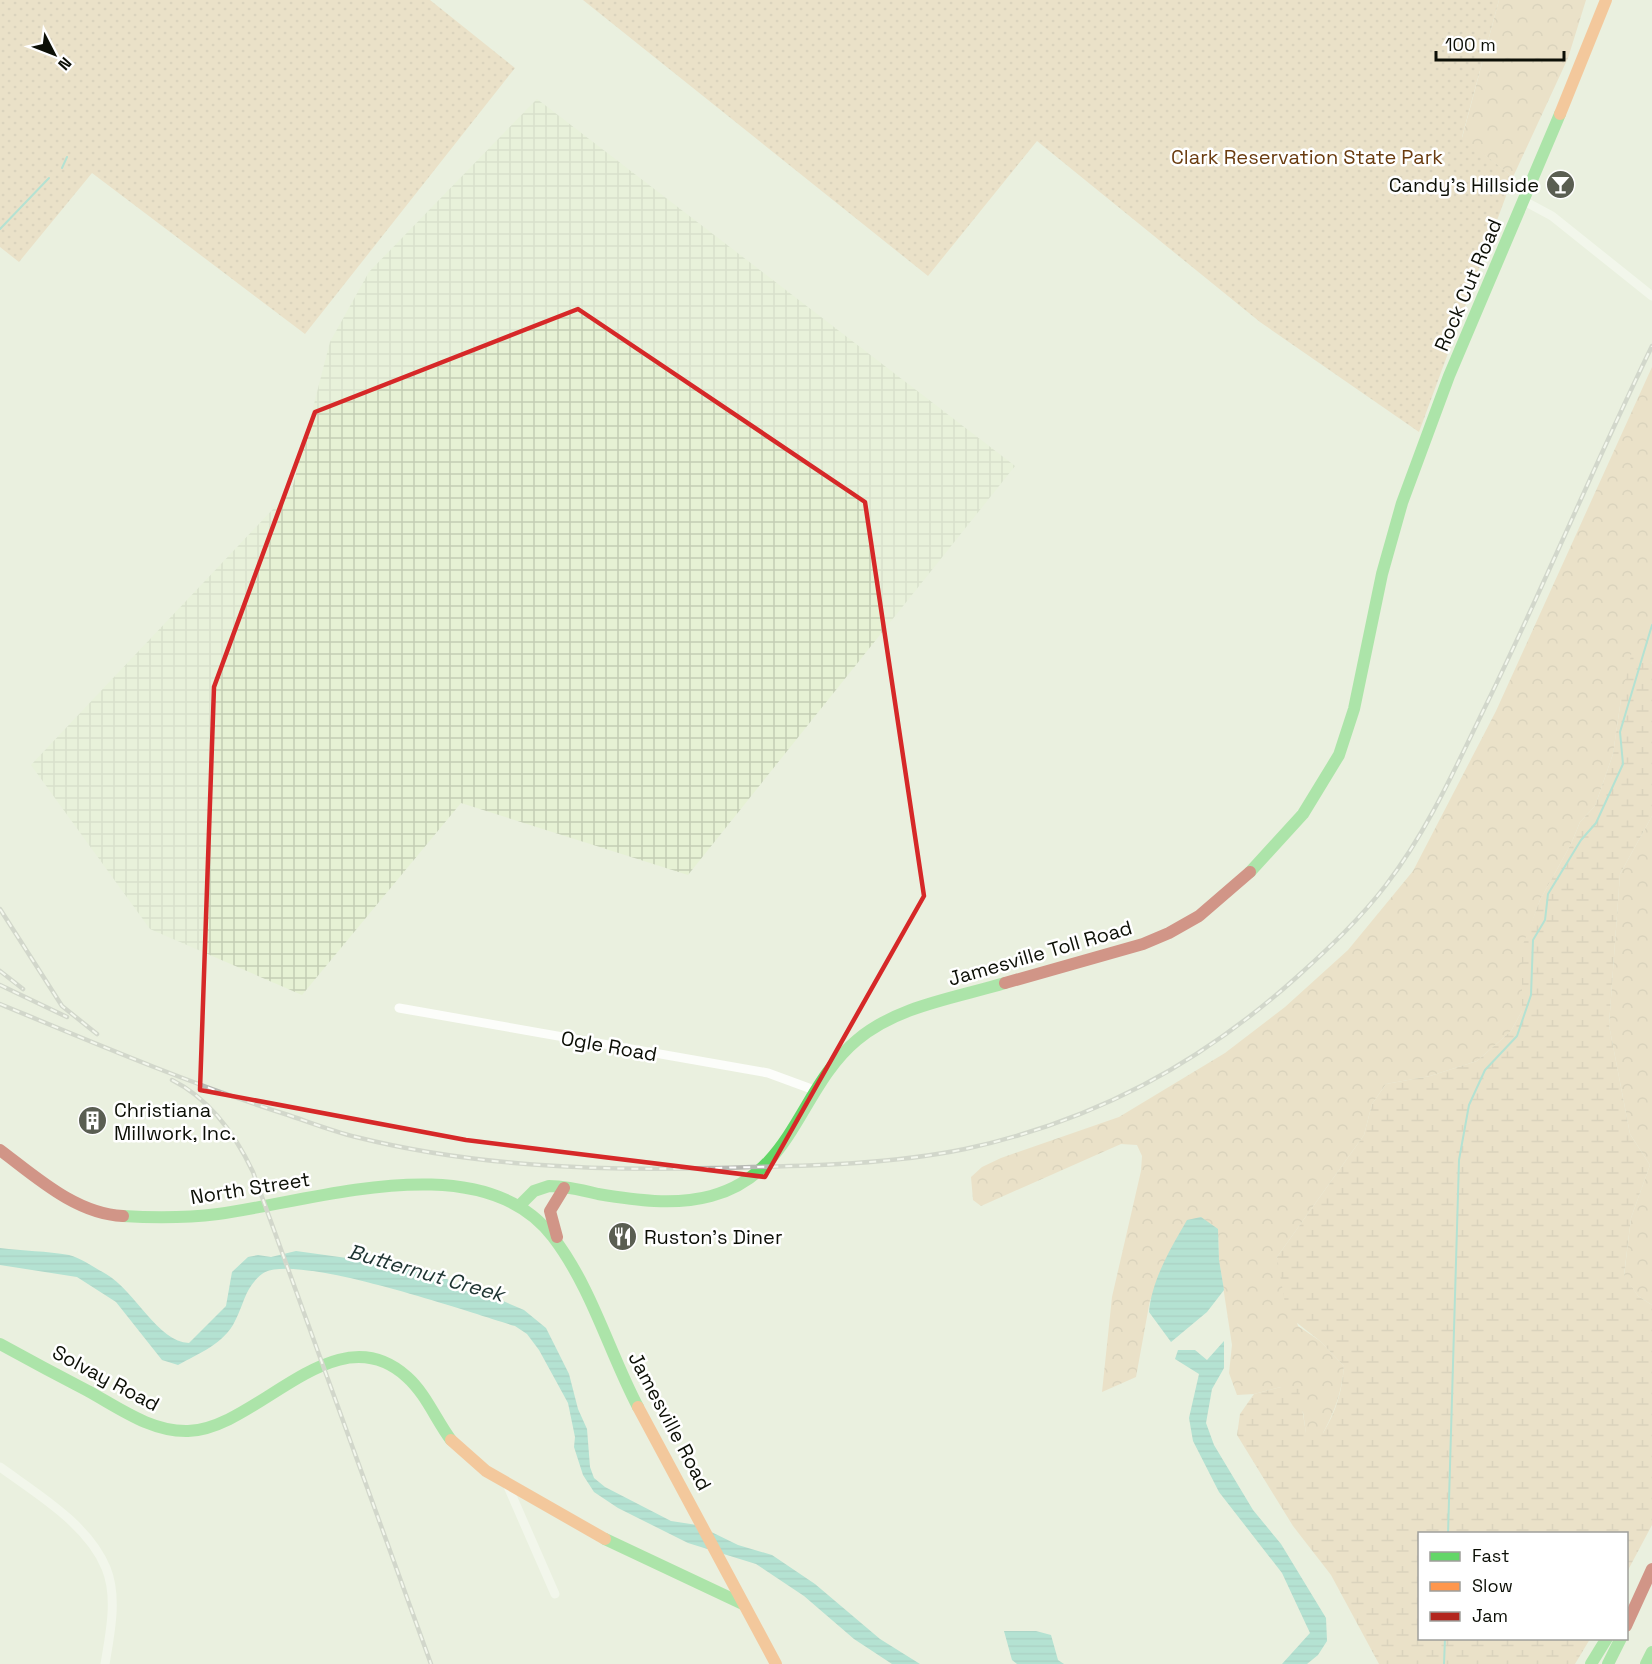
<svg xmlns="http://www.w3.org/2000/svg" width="1652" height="1664" font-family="'Space Grotesk',sans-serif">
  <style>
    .industrial { fill: url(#industrial-grid) }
    .forest { fill: url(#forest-crowns) }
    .wetland { fill: url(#wetland-marsh) }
    .park { fill: url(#park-dots) }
    .water { fill: url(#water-rules) }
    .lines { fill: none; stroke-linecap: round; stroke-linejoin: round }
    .stream { stroke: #73d0c4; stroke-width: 2 }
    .street { stroke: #fcfdfa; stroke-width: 9 }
    .fast { stroke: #63d668; stroke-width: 12 }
    .slow { stroke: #ff974d; stroke-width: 12 }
    .jam { stroke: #b3261e; stroke-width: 12 }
    .rail-casing { stroke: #b7b9b4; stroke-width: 4.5 }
    .rail { stroke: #fff; stroke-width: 2; stroke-dasharray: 7; stroke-linecap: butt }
    .marked { fill: none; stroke: #d62828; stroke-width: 4.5; stroke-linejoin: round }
    .labels { text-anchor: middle; stroke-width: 5; stroke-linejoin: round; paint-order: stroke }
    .park-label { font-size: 20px; fill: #6a3c10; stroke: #fff }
    .poi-label { font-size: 20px; fill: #0c0f06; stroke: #fff; text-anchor: start }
    .street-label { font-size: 20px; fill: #0c0f06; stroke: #fff }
    .water-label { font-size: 21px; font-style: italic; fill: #1d3331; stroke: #fff }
  </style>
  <defs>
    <pattern id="industrial-grid" width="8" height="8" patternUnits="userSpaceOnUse" patternTransform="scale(1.5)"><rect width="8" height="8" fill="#e6f1d4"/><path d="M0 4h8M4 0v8" fill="none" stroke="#c4cdb4"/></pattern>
    <pattern id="forest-crowns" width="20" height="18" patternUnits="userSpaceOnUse" patternTransform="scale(1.5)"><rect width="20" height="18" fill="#ebceae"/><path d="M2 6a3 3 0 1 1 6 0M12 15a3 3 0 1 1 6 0" fill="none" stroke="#c8b094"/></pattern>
    <pattern id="wetland-marsh" width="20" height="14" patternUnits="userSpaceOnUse" patternTransform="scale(1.5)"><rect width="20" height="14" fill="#ebceae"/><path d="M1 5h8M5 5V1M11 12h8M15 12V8" fill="none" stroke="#c8b094"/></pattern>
    <pattern id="park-dots" width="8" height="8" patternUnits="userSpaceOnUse" patternTransform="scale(1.5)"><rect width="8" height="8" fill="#ebceae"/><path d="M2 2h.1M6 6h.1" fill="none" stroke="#c8b094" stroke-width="1.8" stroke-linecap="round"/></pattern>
    <pattern id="water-rules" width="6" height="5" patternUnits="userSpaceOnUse" patternTransform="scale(1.5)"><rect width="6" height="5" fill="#73d0c4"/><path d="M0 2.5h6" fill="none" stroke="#62b1a7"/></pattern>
  </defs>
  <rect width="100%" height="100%" fill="#eaf0df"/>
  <path class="industrial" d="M537,99L1015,466L688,875L461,803L302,995L150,929L31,765L292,489L330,342L369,272Z"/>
  <path class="forest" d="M1499,0H1586L1568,58L1513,177L1462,138Z
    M1652,367V664L1648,655L1621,699L1613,754L1595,806L1580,822L1571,844L1540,900L1523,947L1522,1011L1511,1031L1477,1061L1430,1076L1386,1084L1372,1104L1364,1135L1277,1257L1298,1326L1320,1341L1344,1366C1342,1391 1335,1411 1323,1433L1306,1434L1303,1412L1281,1387L1254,1394L1237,1395L1229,1373L1232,1345L1219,1260L1218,1229L1150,1300L1136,1377L1102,1392L1112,1297L1141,1171L1142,1156L1137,1145L1121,1144L981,1206L973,1200L971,1177L982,1167L1001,1158L1119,1117L1225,1053L1285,1007L1348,950L1413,871L1496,711Z
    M1652,816V1305L1638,1296L1624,1276L1631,1218L1650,1165L1630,1134L1609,1025L1620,874Z"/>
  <path class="wetland" d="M1632,651L1649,655L1652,664V816L1620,874L1609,1025L1630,1134L1650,1165L1631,1218L1624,1275L1638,1296L1652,1305V1525L1627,1572L1626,1534H1420V1638L1590,1639L1575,1664H1379L1331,1575L1293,1526L1237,1435L1240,1414L1254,1394L1281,1387L1299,1389L1306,1433H1323C1336,1412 1342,1391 1344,1366L1320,1341L1287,1315L1277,1257L1364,1135L1372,1104L1386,1084L1430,1076L1477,1061L1511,1031L1522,1011V947L1540,900L1571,844L1580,822L1595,806L1613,754L1621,699Z"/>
  <path class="park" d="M0,0H430L515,68L305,334L92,173L19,262L0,247Z
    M583,0H1499L1462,137L1513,177L1419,432L1260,322L1037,141L928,276Z"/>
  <path class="water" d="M1201,1217L1218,1229L1219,1260L1224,1290L1207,1312L1171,1342L1149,1312C1152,1279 1171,1248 1187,1220Z
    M0,1248C23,1251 47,1251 69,1255C81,1258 95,1268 106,1274C135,1291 158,1342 189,1343L226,1306L232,1272L248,1257L258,1255L271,1257L296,1251L419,1268L439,1274L468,1292L488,1299L503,1301L524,1310L546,1328L569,1374L578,1409L587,1429L590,1467L594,1478L605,1487L671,1521L697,1525L738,1545L772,1555L815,1584L880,1639L920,1664H892L854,1639L804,1596L756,1564L688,1543L618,1508L594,1492L583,1475L574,1447L575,1437L568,1403L539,1350L527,1334L515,1326C474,1314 291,1250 262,1274C245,1287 244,1304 235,1321C225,1343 198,1354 178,1365L162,1360L116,1302L77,1277L0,1265Z
    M1224,1341V1368L1212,1389L1206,1423L1214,1445L1253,1510L1281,1544L1326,1618L1327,1641L1318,1655L1307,1664H1282L1310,1633L1282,1573L1219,1492L1193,1441L1189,1418L1199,1374L1175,1359L1178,1350H1195L1207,1360Z
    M1004,1631H1036L1051,1635L1058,1660L1064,1664H1017L1012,1660Z"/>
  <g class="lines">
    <path class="stream" d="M62,168L67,157
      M0,229L49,178
      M1448,1534L1459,1160L1469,1105L1485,1070L1517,1036L1531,995L1533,940L1545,920L1548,894L1581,840L1596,823L1623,764L1620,732L1652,625
      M1444,1664L1445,1638"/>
    <path class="street" d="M1524,201L1552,216L1652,296
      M399,1008L768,1073L817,1091
      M0,1467C37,1494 88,1524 106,1568C118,1597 110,1634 105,1664
      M506,1482L555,1594"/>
    <path class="fast" d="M1250,872L1303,814L1339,755L1354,709L1382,574L1402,503L1449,376L1560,114
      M520,1205L534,1191L549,1186C565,1186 582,1190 598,1194C635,1200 674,1206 711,1196C794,1174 799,1088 857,1040C897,1006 955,998 1005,983
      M123,1216C155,1218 186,1218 218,1214C316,1201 482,1143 553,1237C592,1288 609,1352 638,1407
      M0,1344C29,1360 59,1376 88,1391C119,1408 151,1432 188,1431C258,1429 335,1311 407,1377C426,1394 436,1420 451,1440
      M605,1539L743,1604
      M1591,1664L1607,1638
      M1608,1664L1621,1638
      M1646,1664L1652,1652"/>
    <path class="slow" d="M1560,114L1606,0
      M638,1407L776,1664
      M451,1440L486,1471L605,1539"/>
    <path class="jam" d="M1005,983L1143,944L1169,933L1199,916L1250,872
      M0,1150C36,1177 76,1214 123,1216
      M557,1237L550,1211L564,1188
      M1626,1626L1652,1569"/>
    <defs>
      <path id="rail" d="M0,909L62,1006L97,1034
        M0,971L23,989
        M0,985L67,1017
        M0,1004C94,1043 188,1083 285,1114C309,1122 332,1131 356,1137C472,1166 593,1171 712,1168C796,1166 882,1166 965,1149C1094,1121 1200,1064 1298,976C1329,948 1360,919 1386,885C1429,829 1457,764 1488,701C1545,584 1595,463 1652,346
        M172,1080C210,1099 235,1134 253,1172L431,1664"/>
    </defs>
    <use href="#rail" class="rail-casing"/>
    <use href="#rail" class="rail"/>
  </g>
  <path d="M0 0H1652V1664H0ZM578,309L865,502L924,896L765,1177L466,1140L200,1090L214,687L315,412Z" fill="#eaf0df" fill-opacity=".55" fill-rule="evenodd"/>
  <path class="marked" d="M578,309L865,502L924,896L765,1177L466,1140L200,1090L214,687L315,412Z"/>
  <defs>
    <symbol id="bar-disc" viewBox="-11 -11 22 22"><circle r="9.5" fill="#5a5e52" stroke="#fff"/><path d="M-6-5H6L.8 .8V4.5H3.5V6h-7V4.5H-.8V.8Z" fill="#fff"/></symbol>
    <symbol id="building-disc" viewBox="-11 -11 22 22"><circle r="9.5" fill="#5a5e52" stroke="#fff"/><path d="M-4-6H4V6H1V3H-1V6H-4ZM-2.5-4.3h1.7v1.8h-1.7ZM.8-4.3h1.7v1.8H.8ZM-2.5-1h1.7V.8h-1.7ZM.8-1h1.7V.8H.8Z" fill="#fff"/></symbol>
    <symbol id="restaurant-disc" viewBox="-11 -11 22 22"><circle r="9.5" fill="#5a5e52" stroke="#fff"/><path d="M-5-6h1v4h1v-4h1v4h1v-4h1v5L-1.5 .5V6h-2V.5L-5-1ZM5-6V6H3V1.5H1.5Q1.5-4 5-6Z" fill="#fff"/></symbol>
  </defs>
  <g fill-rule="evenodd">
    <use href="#bar-disc" x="1544" y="168" width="33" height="33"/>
    <use href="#building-disc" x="76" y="1104" width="33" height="33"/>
    <use href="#restaurant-disc" x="606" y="1220" width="33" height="33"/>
  </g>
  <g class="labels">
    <g class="park-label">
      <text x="1307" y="164">Clark Reservation State Park</text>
    </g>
    <g class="poi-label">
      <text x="1539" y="192" text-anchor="end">Candy's Hillside</text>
      <text x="114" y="1117">Christiana<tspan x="114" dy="23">Millwork, Inc.</tspan></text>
      <text x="644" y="1244">Ruston's Diner</text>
    </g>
    <g class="street-label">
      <text transform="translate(1468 285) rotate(-67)" y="7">Rock Cut Road</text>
      <text transform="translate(1040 953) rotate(-16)" y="7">Jamesville Toll Road</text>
      <text transform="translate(609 1046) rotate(10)" y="7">Ogle Road</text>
      <text transform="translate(250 1188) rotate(-9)" y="7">North Street</text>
      <text transform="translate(106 1378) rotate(28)" y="7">Solvay Road</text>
      <text transform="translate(670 1421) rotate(62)" y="7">Jamesville Road</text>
    </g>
    <g class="water-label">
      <text transform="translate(426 1273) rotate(16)" y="7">Butternut Creek</text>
    </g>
  </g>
  <rect x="1418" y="1532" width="210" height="108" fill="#ffffff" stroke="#9e9f9b" stroke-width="1.5"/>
  <rect x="1430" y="1552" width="30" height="9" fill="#63d668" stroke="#9e9f9b" stroke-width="1.5"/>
  <text x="1472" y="1562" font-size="18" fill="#0c0f06">Fast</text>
  <rect x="1430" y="1582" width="30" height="9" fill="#ff974d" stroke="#9e9f9b" stroke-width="1.5"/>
  <text x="1472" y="1592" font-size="18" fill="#0c0f06">Slow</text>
  <rect x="1430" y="1612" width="30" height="9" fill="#b3261e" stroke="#9e9f9b" stroke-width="1.5"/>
  <text x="1472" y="1622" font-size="18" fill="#0c0f06">Jam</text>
  <g transform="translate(54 54) rotate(132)" stroke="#ffffff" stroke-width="4.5" paint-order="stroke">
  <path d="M0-4.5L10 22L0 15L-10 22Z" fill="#0c0f06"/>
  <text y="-9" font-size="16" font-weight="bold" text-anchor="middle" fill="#0c0f06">N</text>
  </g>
  <path d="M1436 51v9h128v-9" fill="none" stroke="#0c0f06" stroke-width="3"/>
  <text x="1445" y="51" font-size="18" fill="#0c0f06" stroke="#ffffff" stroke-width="4.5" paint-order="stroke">100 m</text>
</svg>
